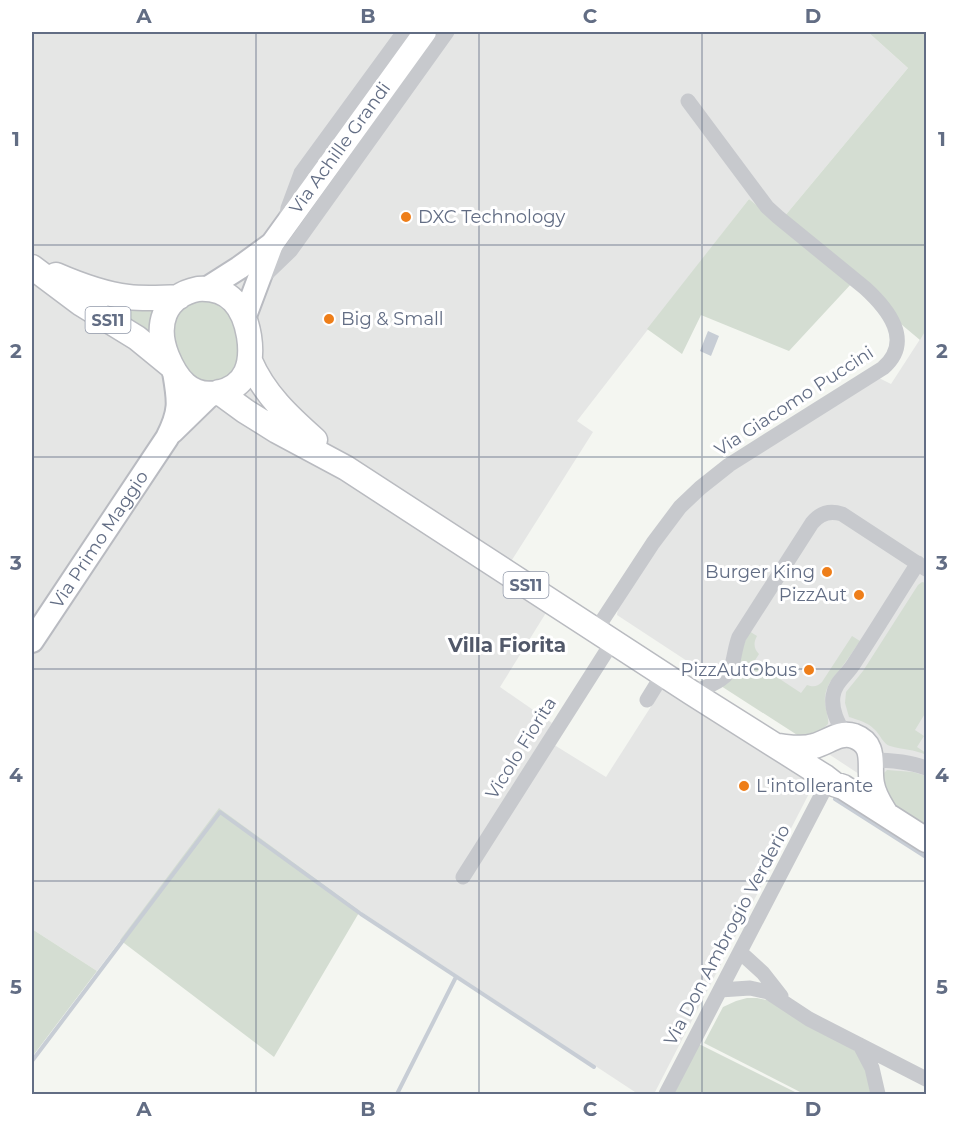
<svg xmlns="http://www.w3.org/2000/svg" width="958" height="1126" font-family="Montserrat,sans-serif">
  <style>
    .built { fill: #e5e6e5 }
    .green { fill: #d4ddd2 }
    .water { fill: #c7cdd5 }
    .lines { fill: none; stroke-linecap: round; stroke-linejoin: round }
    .stream { stroke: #c7cdd5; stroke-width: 4 }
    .secondary-casing { stroke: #b9bbc1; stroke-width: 26 }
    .primary-casing { stroke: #b9bbc0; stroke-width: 27 }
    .minor { stroke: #c7c9cd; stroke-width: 15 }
    .secondary { stroke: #fff; stroke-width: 22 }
    .primary { stroke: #fff; stroke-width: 24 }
    .grid { fill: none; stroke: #626d84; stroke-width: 1.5; stroke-opacity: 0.55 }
    .poi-dot { fill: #ee7e19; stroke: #fff; stroke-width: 2 }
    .labels { text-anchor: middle; stroke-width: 6; stroke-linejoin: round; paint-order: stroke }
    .shield { fill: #fff; stroke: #9199a9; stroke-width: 1.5 }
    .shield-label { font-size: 16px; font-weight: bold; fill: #626d84 }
    .street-label { font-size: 18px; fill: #626d84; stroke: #fff }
    .poi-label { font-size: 18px; fill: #626d84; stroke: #fff; text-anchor: start }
    .neighbourhood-label { font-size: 20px; font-weight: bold; fill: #515869; stroke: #fff }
    .neatline { fill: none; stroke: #626d84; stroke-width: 2 }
    .grid-label { font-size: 20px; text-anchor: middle; font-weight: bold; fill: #626d84 }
  </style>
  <rect width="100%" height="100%" fill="#f4f6f1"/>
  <path class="built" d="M32,32H868L908,68L779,223L749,199L577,421L593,432L505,571L549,608L500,687L552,723L543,738L606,777L666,683L816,780L654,1094H638L360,911L220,809L97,971L32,929Z
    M926,330V818L617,615L619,601L659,542L703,490L877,377L891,384Z"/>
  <path class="green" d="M868,32H926V330L920,340L852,283L789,351L701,315L682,354L647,329L749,199L779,223L908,68Z
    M85,293L161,304L156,343Z
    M195,298L228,306L242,349L237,370L219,384L190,379L171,345L173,315Z
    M922,582L926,583V712L915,730L924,736L917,747L926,753V755C914,749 903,750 890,746C883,744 880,734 874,729C867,722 858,720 849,717L845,703L846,692L863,671L918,585Z
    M749,631L757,636C753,643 754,649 759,654L754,662L801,693L807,685C813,687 817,687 822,682L852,636L860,641C855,648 850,656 844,664C836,675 827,682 825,696C824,706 829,715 828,724L817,734L805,740L721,686L739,658Z
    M887,770L913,772L926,776V828L893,807L878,785L883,774Z
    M219,808L360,911L274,1057L120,940Z
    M32,929L97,971L32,1057Z
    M747,998H757L771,1001L859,1053L874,1094H804L704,1043L723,1007L736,1001Z
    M699,1044L799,1094H674Z"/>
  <path class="water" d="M708,331L719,336L711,356L700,351Z"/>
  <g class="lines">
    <path class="stream" d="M835,799L926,857
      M32,1061L220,812L361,914L594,1067
      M397,1094L456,977"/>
    <defs>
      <g id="secondary">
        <path d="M206,289L239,268L272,244L425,32"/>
        <path d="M245,316L272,244"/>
        <path d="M172,432L212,393"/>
        <path id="s1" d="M32,641L167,438C181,411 179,401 174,372"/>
      </g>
      <path id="primary" d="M32,267L80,303L137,338L170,365
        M56,275C79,285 103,294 128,297C145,299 162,298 179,297
        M198,289C230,287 244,307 249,336C253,362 248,387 217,393C190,398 176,378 167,356C155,326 163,296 198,289Z
        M250,361C264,394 289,417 315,440
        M219,392L245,411L277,431L346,468L692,693L825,777L834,784L843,787L926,840
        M777,746C789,747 802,750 814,746C827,743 839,731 854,736C878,745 868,766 872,784C874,796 880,804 886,814"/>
    </defs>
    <use href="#secondary" class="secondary-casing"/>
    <use href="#primary" class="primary-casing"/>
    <path class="minor" d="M287,215L288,208L301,173L404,32
      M263,277L291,250L447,32
      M596,630L653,543L680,507L700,488L729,465L883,368C914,341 888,309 865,288L778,217L767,207L688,101
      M692,693C708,686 730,680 733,661C735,652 736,645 739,637L812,523C820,513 830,510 842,514L926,569
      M647,700L663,674
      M845,735C838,723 831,710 833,696C835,682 846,676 853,665C875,632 896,597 918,563
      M871,760C889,760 910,762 926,768
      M463,877L613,641
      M740,952L763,973L781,996
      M720,990L750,988L768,992L809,1019L926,1079
      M860,1045L872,1068L878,1094
      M666,1094L822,794L827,779"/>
    <use href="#secondary" class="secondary"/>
    <use href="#primary" class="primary"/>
  </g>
  <path class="grid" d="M256,32V1094M479,32V1094M702,32V1094M32,245H926M32,457H926M32,669H926M32,881H926"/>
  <g class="poi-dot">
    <circle cx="406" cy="217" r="6"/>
    <circle cx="329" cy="319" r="6"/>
    <circle cx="827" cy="572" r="6"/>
    <circle cx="859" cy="595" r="6"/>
    <circle cx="809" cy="670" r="6"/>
    <circle cx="744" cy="786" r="6"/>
  </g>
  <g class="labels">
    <g class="shield">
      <rect x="85.5" y="307" width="45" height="26" rx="4.5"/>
      <rect x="503.5" y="572" width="45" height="26" rx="4.5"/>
    </g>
    <g class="shield-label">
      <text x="108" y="326">SS11</text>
      <text x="526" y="591">SS11</text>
    </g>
    <g class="street-label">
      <text transform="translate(340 148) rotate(-54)" y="6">Via Achille Grandi</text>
      <text transform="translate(794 401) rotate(-33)" y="6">Via Giacomo Puccini</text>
      <text dy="6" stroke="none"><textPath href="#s1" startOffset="122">Via Primo Maggio</textPath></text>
      <text transform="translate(521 748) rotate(-58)" y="6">Vicolo Fiorita</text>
      <text transform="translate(727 935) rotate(-62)" y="6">Via Don Ambrogio Verderio</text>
    </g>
    <g class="poi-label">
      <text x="418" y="223">DXC Technology</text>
      <text x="341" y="325">Big &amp; Small</text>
      <text x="815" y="578" text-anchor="end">Burger King</text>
      <text x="847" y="601" text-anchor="end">PizzAut</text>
      <text x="797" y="676" text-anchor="end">PizzAutObus</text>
      <text x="756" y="792">L'intollerante</text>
    </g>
    <g class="neighbourhood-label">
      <text x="507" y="652">Villa Fiorita</text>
    </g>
  </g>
  <rect width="958" height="1126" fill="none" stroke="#ffffff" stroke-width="66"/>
  <rect x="33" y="33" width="892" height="1060" class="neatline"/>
  <g class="grid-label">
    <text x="144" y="23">A</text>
    <text x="368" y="23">B</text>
    <text x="590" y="23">C</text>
    <text x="813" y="23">D</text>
    <text x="16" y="146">1</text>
    <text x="942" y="146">1</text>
    <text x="16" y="358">2</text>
    <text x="942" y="358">2</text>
    <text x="16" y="570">3</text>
    <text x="942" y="570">3</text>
    <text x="16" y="782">4</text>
    <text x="942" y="782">4</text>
    <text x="16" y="994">5</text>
    <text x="942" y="994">5</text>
    <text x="144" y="1116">A</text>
    <text x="368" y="1116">B</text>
    <text x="590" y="1116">C</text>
    <text x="813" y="1116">D</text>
  </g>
</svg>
